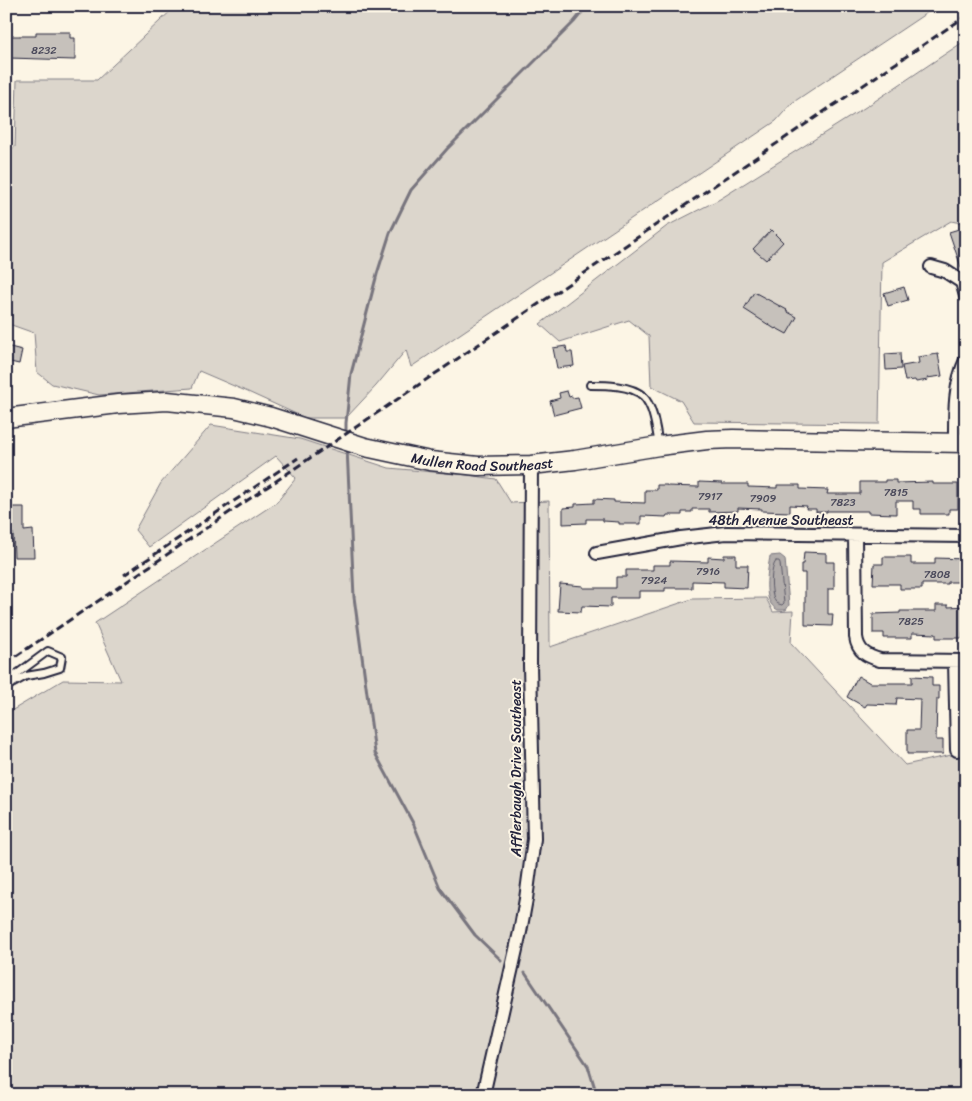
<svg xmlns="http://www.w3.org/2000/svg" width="972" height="1101" font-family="Sriracha,sans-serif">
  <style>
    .green { fill: #dcd6cc; stroke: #7f7c84 }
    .water { fill: #b2adab; stroke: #78757e }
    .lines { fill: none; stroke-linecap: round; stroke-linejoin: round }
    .shore { stroke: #5c5a68; stroke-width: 1 }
    .stream { stroke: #78757e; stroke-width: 3 }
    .building { fill: #c6c1bb; stroke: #22223b }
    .lane-casing { stroke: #22223b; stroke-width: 10 }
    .street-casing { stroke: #22223b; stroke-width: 16 }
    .secondary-casing { stroke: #22223b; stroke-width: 21 }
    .lane { stroke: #fcf5e5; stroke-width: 6 }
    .street { stroke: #fcf5e5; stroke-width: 12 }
    .secondary { stroke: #fcf5e5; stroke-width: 18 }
    .rail { stroke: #22223b; stroke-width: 3; stroke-dasharray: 8 4; stroke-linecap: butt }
    .labels { text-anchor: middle; stroke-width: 4; stroke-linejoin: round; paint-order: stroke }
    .number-label { font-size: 11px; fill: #4b4a5b }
    .street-label { font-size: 14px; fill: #22223b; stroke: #fcf5e5 }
  </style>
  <rect width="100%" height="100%" fill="#fcf5e5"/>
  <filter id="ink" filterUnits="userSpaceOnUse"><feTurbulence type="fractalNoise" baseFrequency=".02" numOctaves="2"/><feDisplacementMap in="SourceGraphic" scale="10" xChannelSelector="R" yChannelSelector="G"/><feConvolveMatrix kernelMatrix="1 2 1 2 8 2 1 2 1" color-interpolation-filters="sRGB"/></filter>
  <g filter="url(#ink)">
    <path class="green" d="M176,6H937L792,103L776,121L411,367L406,350L376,386L346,418H305L248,392L199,371L192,388L99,395L52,384L37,372L34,333L6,323V152L15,147L17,80H97Z
      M966,40V224L951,221L882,262L879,424L694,422L681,401L651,386L649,336L629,320L560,342L540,324L667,226L720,199L872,103Z
      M211,425L300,439L389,468L467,475L496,479L511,503L549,501L550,647L692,599L766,598L773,612L793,611L791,643L905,765L956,754H966V1095H71L68,1092L6,1093V714L63,680L121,681L95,623L277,502L296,478L276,456L149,547L135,530L161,483Z"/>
    <path class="water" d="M780,555L785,559L789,605L786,610H778C776,609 773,607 772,605C763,595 768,569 770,556Z"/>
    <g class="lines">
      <path class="shore" d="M776,561H779L780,563L784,603L782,605C779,604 777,604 775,601C770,592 770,568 776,561Z"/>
      <path class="stream" d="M346,434V423L351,374L377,274L390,233L411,190L447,149L574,22L587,6
        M347,448L354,597L375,753L414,825L440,888L475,935L501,960
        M525,973L588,1066L597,1095"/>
    </g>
    <path class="building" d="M36,32H70V38H75V60L9,58V36H36Z
      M962,228L966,239V275L963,273L949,232Z
      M771,230L783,242L766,260L753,249Z
      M904,287L908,300L888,306L884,293Z
      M754,292L787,310L786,311L797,317L787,334L776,328L775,329L744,309Z
      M6,346L22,350L19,364L6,361Z
      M566,346L567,352H572L574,366L557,368L553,348Z
      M900,353L901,369L886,370L885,354Z
      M938,354L942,376L927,378L928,380L916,382L915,380L905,381L902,366L919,363L918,357Z
      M567,391L569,397L572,396V398L578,397L581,408L554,415L550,401L560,398L559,393Z
      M885,480H896V483L933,482V484H958V509H949V514H921V509H913V501H896V514L868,513V511H827V512H816V509H806L807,506L790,505V512L762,511V509L738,508V511L709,512V509H692V512H682V515H667L666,517L641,516V524H619V522L603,521V519H586V523L563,524V508L575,507V504L594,503V499L614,500V502L645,503V490H657V485H667V486L699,487V482L722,483V484H748V487L777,488V485H800V489L828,490L827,494H860V482H885Z
      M10,507H24V531L33,530L34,557H14L13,533H6V523H8V514H10Z
      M804,552L826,553V562H834V589H828V614H833L832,626L805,625V573H801V564H803Z
      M724,555H736V565H748L747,588L724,587V582L692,581V588H665V591H639V598H611V607L582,606L581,612L558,611L560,584L583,586V588H616V577H626V570H653V565H670V561L708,562V557L724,558Z
      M883,557H911V564H935V558L966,559V582H948V584H922V589H900V584H873L874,564H883Z
      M936,605H948V607L966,606V632H963V638H936V634L912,633V638H884V633H873V614L900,613V611H936Z
      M858,676L870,683H912V676L932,677V686H939V699H937L936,740H943V754H907V730H919L920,699L897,698L896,705L867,704L865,707L847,697Z"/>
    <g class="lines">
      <defs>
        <path id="lane" d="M590,385C605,385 631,385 643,396C654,407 656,430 659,445
          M6,682L48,651L62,657L60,668L44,673L26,676L6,687"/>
        <path id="street" d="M931,267L945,271L962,282L966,296
          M955,442C955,415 954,385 966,360
          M855,535L856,637C858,652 867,656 880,660L966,661
          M597,553L681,538L726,533L966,536
          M955,661L957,750
          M483,1095L520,932L526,899L534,839L530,665L531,465"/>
        <g id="secondary">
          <path id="s1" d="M6,418L118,404L167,401L234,408L271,417L365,447L430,461L478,466L531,465L575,460L659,446L707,440L733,439L966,443"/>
        </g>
      </defs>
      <use href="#lane" class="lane-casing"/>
      <use href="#street" class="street-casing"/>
      <use href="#secondary" class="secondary-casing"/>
      <use href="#lane" class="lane"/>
      <use href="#street" class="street"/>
      <use href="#secondary" class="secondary"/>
      <path class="rail" d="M124,575L298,458
        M6,663L966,16"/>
    </g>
  </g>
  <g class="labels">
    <g class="number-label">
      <text x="44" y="54">8232</text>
      <text x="896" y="496">7815</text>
      <text x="710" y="500">7917</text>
      <text x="763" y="502">7909</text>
      <text x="843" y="506">7823</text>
      <text x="708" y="575">7916</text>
      <text x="937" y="578">7808</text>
      <text x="654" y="584">7924</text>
      <text x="911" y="625">7825</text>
    </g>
    <g class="street-label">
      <text dy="5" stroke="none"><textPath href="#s1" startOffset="485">Mullen Road Southeast</textPath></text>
      <text x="781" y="525">48th Avenue Southeast</text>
      <text transform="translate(516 768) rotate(-90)" y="5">Afflerbaugh Drive Southeast</text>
    </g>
  </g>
  <rect width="972" height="1101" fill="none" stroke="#fcf5e5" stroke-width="25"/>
  <rect x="12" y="12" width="947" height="1076" fill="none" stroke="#22223b" stroke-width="2" filter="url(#ink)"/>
</svg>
